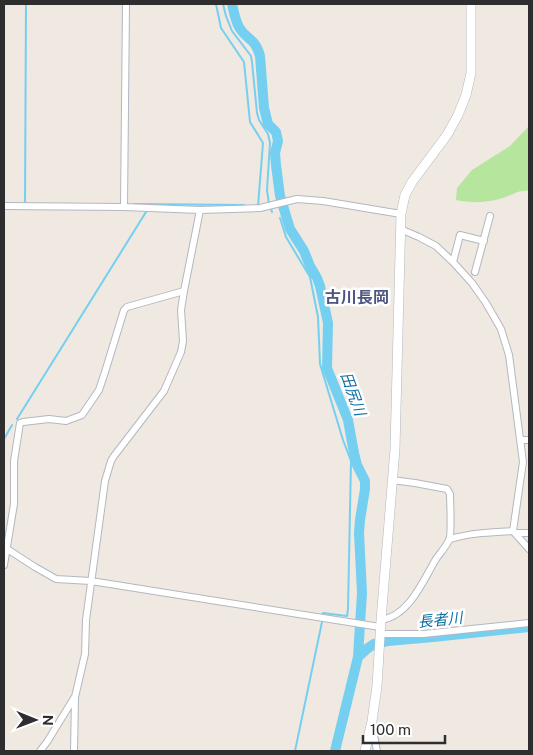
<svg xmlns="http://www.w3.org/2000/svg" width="533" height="755" font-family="'Public Sans','Noto Sans JP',sans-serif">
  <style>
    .green { fill: #b6e59e }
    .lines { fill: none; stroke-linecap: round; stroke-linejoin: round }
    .stream { stroke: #75cff0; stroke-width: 2 }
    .river { stroke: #75cff0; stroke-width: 10 }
    .street-casing { stroke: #b4b7c1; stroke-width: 8 }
    .secondary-casing { stroke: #b4b7c1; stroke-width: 10 }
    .street { stroke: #fff; stroke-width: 6 }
    .secondary { stroke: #fff; stroke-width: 9 }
    .labels { text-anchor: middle; stroke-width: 5; stroke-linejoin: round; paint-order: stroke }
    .water-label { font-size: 15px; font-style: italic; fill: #0d6fa3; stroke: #fff }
    .quarter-label { font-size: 16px; font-weight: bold; fill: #4d5680; stroke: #fff }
  </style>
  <rect width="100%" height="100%" fill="#efe9e1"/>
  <path class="green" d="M529,123V191C517,189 511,197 499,199C485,203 471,203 456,200L457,188L472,170L510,146L528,127Z"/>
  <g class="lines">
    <path class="stream" d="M216,4L221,28L244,62L250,122L263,143L258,206H257
      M223,4L226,16L232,31L251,56L252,62L257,113L259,120L268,134L270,143L267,190L269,204
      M25,204L26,4
      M134,204L244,205
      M271,209L272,212
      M280,218L286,237L310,277L318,317L320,364L343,440L351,461L348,609L347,616L323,613V615
      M17,419L146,212
      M4,439L12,425
      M295,751L322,622"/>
    <path class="river" d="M232,4C234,12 235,20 239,27C246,40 255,37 260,56L264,108L268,124L276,132L278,141L275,153L276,165L280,196L290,229L304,251L310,266L317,278L320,286L328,323L327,368L348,420L354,453L357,465L365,481V489L360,520L359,533L362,593L358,657L335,751
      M358,657L368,648L374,644L388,641L433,637L529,627"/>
    <defs>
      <path id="street" d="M126,4L124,207L200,210L260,208L297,199L323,201L401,214
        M4,206L124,207
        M400,229L419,237L436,246L453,262L472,283L486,303L501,329L509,355L523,462L513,531
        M453,262L460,235L484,241
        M475,272L490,216
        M521,440H529
        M516,533H529
        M450,539C471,533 492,532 513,531L529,549
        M4,547L35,567L56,579L91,581L380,627
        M4,565L14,504V461L20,423L23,422L49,419L66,421L82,415L99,390L105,372L124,310L127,307L184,291
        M381,620C409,616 423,581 436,559C440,553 446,547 449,540C452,535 450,502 450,494L447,489L415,483L392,480
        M380,634H423L529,623
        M372,725L377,751
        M40,751L47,742L74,698
        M74,751L75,697L85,654L86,620L105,481L111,461L114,456L164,391L181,352L183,341L181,310L184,291L200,210"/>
      <path id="secondary" d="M365,751L372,721L377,686L381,620L395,449L401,214L405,195L412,182L447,135L458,115L466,95L471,73V4"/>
    </defs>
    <use href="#street" class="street-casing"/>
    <use href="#secondary" class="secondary-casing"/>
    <use href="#street" class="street"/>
    <use href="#secondary" class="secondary"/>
  </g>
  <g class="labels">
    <g class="water-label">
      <text transform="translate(353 394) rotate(70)" y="5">田尻川</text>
      <text transform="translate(440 620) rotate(-6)" y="5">長者川</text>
    </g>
    <g class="quarter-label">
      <text x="357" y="303">古川長岡</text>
    </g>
  </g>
  <rect width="533" height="755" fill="none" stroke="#2e2e2e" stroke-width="10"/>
  <g transform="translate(35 720) rotate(91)" stroke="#ffffff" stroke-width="4" paint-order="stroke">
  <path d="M0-4L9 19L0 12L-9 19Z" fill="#2e2e2e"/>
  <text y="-8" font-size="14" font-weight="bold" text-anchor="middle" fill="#2e2e2e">N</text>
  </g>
  <path d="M363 735v8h82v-8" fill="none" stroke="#2e2e2e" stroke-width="2.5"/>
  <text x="370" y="735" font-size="15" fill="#2e2e2e" stroke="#ffffff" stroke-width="4" paint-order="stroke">100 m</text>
</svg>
